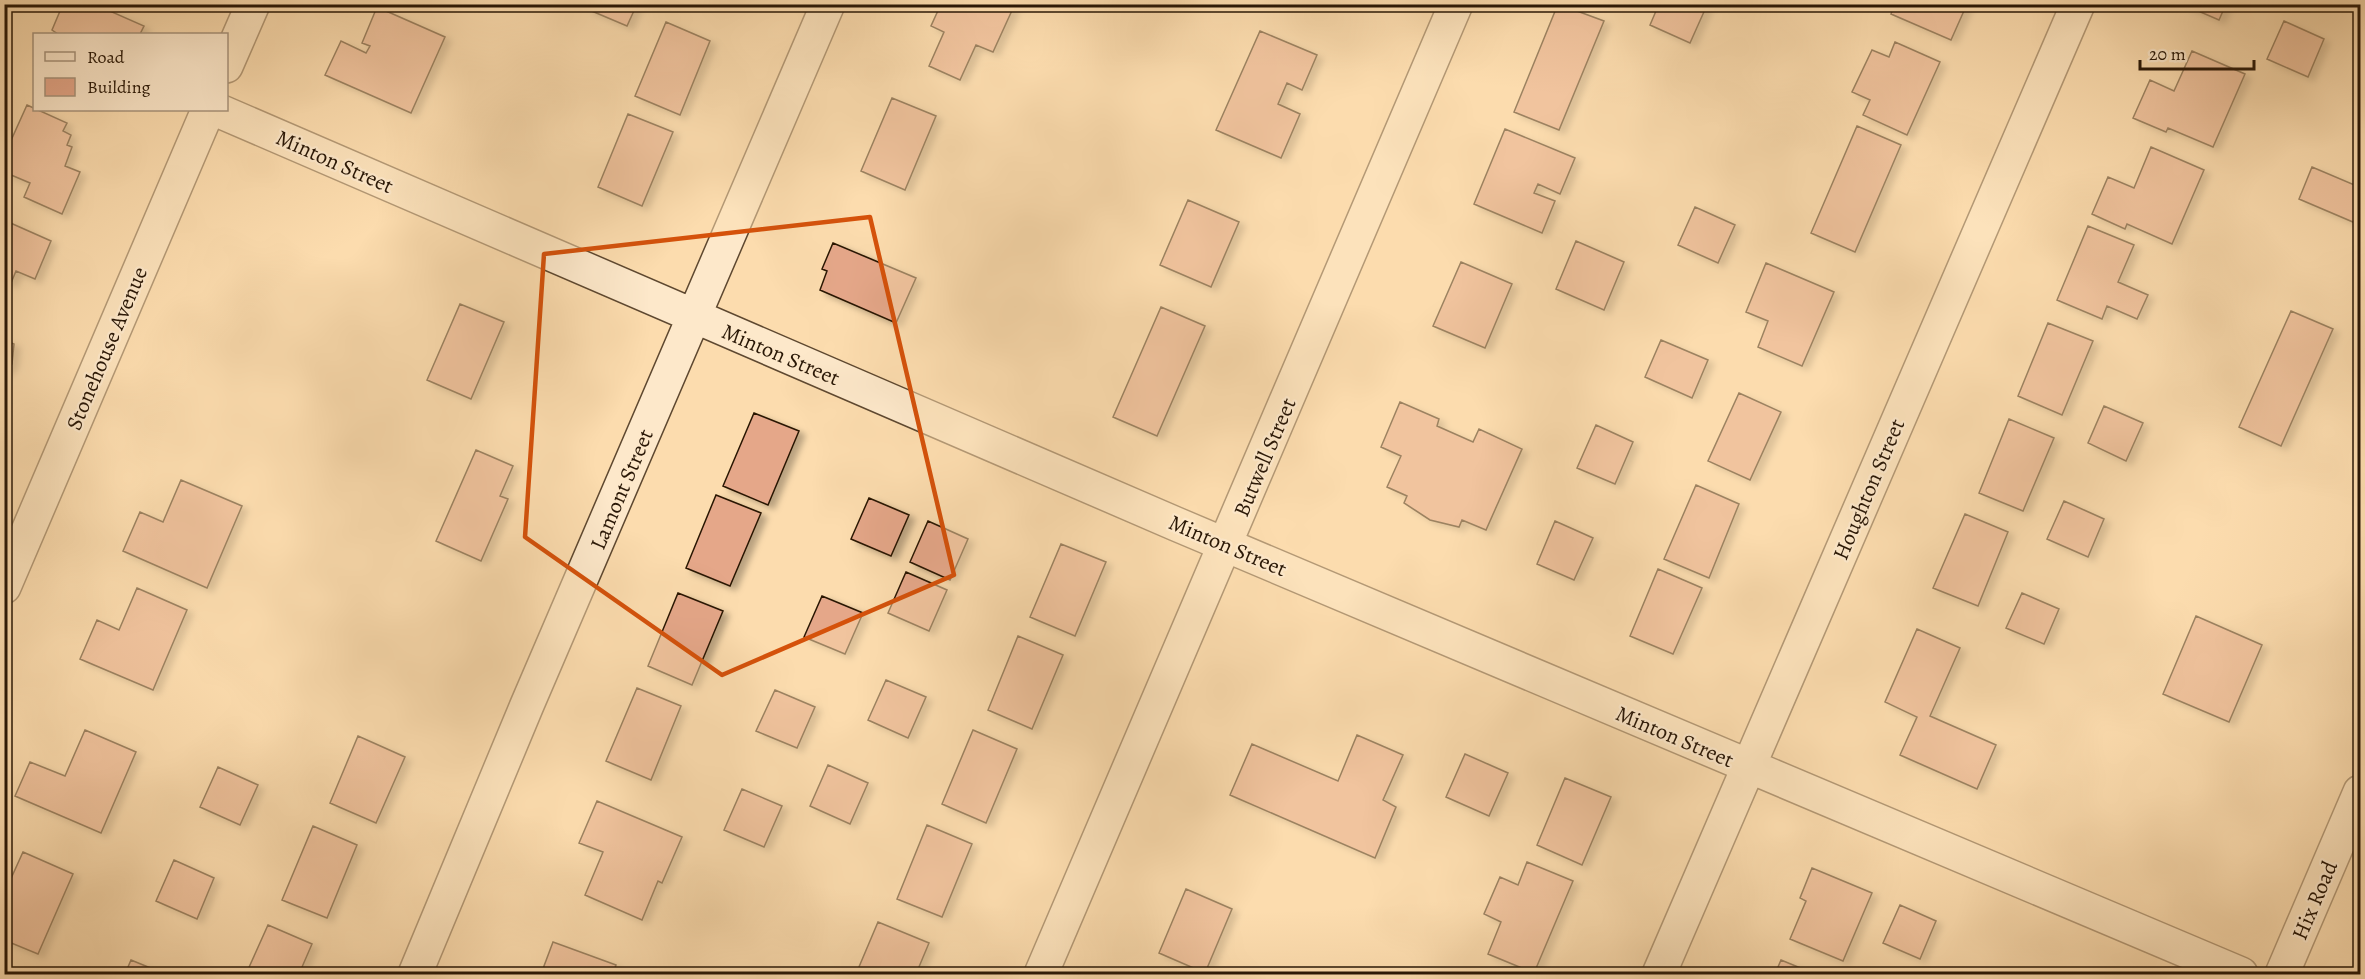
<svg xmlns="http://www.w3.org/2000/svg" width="2365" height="979" font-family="Alegreya,serif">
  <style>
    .building { fill: #e5a789; stroke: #291706; stroke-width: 1.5; filter: url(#shadow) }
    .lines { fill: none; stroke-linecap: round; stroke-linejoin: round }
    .minor-casing { stroke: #5e4830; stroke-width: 36 }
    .minor { stroke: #fde8ca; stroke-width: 33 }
    .marked { fill: none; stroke: #d5520b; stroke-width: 4.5; stroke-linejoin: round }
    .labels { text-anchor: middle; stroke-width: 4.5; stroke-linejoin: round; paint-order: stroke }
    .street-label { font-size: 22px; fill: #291706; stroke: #fde8ca }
  </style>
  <defs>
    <filter id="shadow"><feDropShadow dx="6" dy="4" stdDeviation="3" flood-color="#0004"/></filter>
  </defs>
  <rect width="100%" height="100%" fill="#fcdcae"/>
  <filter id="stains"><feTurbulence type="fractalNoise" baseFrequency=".00333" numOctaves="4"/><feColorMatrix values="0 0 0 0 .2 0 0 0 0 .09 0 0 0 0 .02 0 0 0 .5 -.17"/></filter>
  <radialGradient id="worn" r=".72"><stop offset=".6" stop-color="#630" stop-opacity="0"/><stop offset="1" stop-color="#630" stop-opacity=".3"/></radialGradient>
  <path class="building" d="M63,4H94L144,26L140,34H58L52,30Z
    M589,4H637L627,26L587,9Z
    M941,4L1014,6L993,52L976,45L960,80L929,66L944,32L931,26Z
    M1558,4L1604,21L1559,130L1514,112Z
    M1659,4L1707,5L1690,43L1650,25Z
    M1895,4H1967L1951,40L1891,14Z
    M2182,4H2226L2219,20Z
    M377,7L445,37L411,113L325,75L341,41L366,53L370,46L362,43Z
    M2284,21L2324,39L2308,77L2267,59Z
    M666,22L710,41L680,115L635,96Z
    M1260,31L1317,55L1302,90L1287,83L1278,104L1300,114L1281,158L1216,130Z
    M1895,42L1940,62L1907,135L1863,115L1870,100L1852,92L1872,50L1889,57Z
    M2192,51L2245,74L2213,147L2168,128L2166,132L2133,118L2150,80L2174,91Z
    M892,98L936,116L905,190L861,171Z
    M27,105L67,123L63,131L71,135L67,145L72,147L65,166L80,172L62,214L24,197L30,183L4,172V156Z
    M628,114L673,132L642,206L598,187Z
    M1857,126L1901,145L1855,252L1811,233Z
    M1505,129L1575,158L1560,194L1538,184L1534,193L1555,201L1542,233L1474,204Z
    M2151,147L2204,170L2172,244L2127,224L2125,229L2092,214L2108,177L2134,188Z
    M2312,167L2359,187L2360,183V225L2299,199Z
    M1188,200L1239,222L1211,287L1160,265Z
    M1695,207L1735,225L1718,263L1678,245Z
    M6,221L51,241L35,279L16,271L11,283L4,280Z
    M2088,226L2134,245L2118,282L2148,295L2137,319L2107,306L2102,319L2057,300Z
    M1576,241L1624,262L1604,310L1556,289Z
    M833,243L916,278L896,323L820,290L827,271L822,269Z
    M1461,262L1512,284L1485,348L1433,326Z
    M1766,263L1834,292L1802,366L1758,347L1768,321L1746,312Z
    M460,304L504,322L471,399L427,380Z
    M1161,307L1205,326L1157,436L1113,417Z
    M2291,311L2333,329L2281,446L2239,427Z
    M2048,323L2093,341L2062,415L2018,396Z
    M4,340L14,344L12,364L4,373Z
    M1661,340L1708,360L1692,398L1645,377Z
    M1739,393L1781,412L1750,480L1708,461Z
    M1400,402L1439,419L1437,426L1473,442L1479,429L1522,449L1486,530L1462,520L1459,527L1430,520L1404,503L1407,496L1387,487L1401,456L1381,447Z
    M2104,406L2143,423L2126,461L2088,443Z
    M754,413L799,431L768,505L723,486Z
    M2009,419L2054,438L2023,511L1979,493Z
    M1596,425L1633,442L1615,484L1577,468Z
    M476,450L513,466L500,496L508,499L481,561L436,541Z
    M181,480L242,506L207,588L123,551L140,512L163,522Z
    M1696,485L1739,504L1709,578L1664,559Z
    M716,495L761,513L730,586L686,568Z
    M869,498L909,515L891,556L851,539Z
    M2064,501L2104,519L2088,557L2047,539Z
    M1965,514L2008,532L1978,606L1933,588Z
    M928,521L968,539L950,580L910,562Z
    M1555,521L1593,538L1574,580L1537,564Z
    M1061,544L1106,562L1075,636L1030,617Z
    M1658,569L1702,588L1673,654L1630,636Z
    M906,572L947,590L929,631L888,613Z
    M137,588L187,610L153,690L80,659L97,620L119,630Z
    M678,593L723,611L692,685L648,666Z
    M2022,593L2059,609L2044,644L2006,628Z
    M822,596L863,613L845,654L804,637Z
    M2196,616L2262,645L2229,722L2163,694Z
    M1917,629L1960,648L1930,716L1996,745L1977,789L1900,755L1917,717L1885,702Z
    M1018,636L1063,655L1032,729L988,710Z
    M886,680L926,697L908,738L868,720Z
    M637,688L681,706L651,780L606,761Z
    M775,690L815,707L797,748L756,731Z
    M85,730L136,752L101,833L15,796L30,762L65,776Z
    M973,730L1017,749L986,823L942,804Z
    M1357,735L1403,755L1383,800L1396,807L1375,858L1230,795L1252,744L1338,781Z
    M358,736L405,757L376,823L330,803Z
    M1465,754L1508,773L1489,816L1446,797Z
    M828,765L868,783L850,824L810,806Z
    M218,767L258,785L240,825L200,807Z
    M1565,778L1611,797L1582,865L1537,845Z
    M742,789L782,806L764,847L724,830Z
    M597,801L682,837L662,883L658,881L642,920L585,895L603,852L579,843Z
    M927,825L972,844L942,917L897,899Z
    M313,826L357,845L327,918L282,900Z
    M23,852L73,874L38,954L4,940V894Z
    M174,860L214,878L197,919L156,901Z
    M1527,862L1573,881L1534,973L1488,954L1501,922L1484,914L1500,877L1518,885Z
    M1812,868L1872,893L1843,961L1790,939L1806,901L1800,898Z
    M1186,889L1232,909L1205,973L1159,953Z
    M1900,905L1936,921L1920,959L1883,943Z
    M878,922L929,943L916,974H856Z
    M268,925L312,944L299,974H246Z
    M553,942L616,965L613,974H541Z
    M131,960L165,974H125Z
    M1781,960L1815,974H1775Z"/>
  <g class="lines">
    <defs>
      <path id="minor" d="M226,66L253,4
        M217,110L1176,524L2241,974
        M4,587L208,110
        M415,974L527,705L828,4
        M1041,974L1456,4
        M1659,974L2078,4
        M2282,974L2360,792"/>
    </defs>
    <use href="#minor" class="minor-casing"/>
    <use href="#minor" class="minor"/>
  </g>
  <path d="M0 0H2365V979H0ZM870,217L954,575L722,675L525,537L544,254Z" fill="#fcdcae" fill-opacity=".55" fill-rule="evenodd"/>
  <path class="marked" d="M870,217L954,575L722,675L525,537L544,254Z"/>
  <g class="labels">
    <g class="street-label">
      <text transform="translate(335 161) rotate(24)" y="8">Minton Street</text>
      <text transform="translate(106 348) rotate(-67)" y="8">Stonehouse Avenue</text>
      <text transform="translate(781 354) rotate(23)" y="8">Minton Street</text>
      <text transform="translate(1264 457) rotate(-67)" y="8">Butwell Street</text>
      <text transform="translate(621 489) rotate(-67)" y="8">Lamont Street</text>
      <text transform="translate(1868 489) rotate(-67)" y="8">Houghton Street</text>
      <text transform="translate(1228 545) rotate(23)" y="8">Minton Street</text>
      <text transform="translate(1675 736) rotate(23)" y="8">Minton Street</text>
      <text transform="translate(2314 900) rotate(-67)" y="8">Hix Road</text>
    </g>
  </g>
  <rect width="2365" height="979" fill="none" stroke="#fcdcae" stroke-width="24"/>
  <rect x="6" y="6" width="2353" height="967" fill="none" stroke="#291706" stroke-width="3"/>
  <rect x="12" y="12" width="2341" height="955" fill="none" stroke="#291706" stroke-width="1.5"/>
  <rect x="33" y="33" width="195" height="78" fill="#fde8ca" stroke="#a8947c" stroke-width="1.5"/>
  <rect x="45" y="52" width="30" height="9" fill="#fde8ca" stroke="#a8947c" stroke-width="1.5"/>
  <text x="87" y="63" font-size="18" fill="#291706">Road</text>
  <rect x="45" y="78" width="30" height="18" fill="#e5a789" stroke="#a8947c" stroke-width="1.5"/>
  <text x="87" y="93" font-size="18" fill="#291706">Building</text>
  <path d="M2140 60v9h114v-9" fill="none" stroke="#291706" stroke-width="3"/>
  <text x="2149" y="60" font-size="18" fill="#291706" stroke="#fde8ca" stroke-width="4.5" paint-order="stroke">20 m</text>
  <rect width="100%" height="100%" filter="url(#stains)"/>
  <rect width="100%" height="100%" fill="url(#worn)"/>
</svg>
